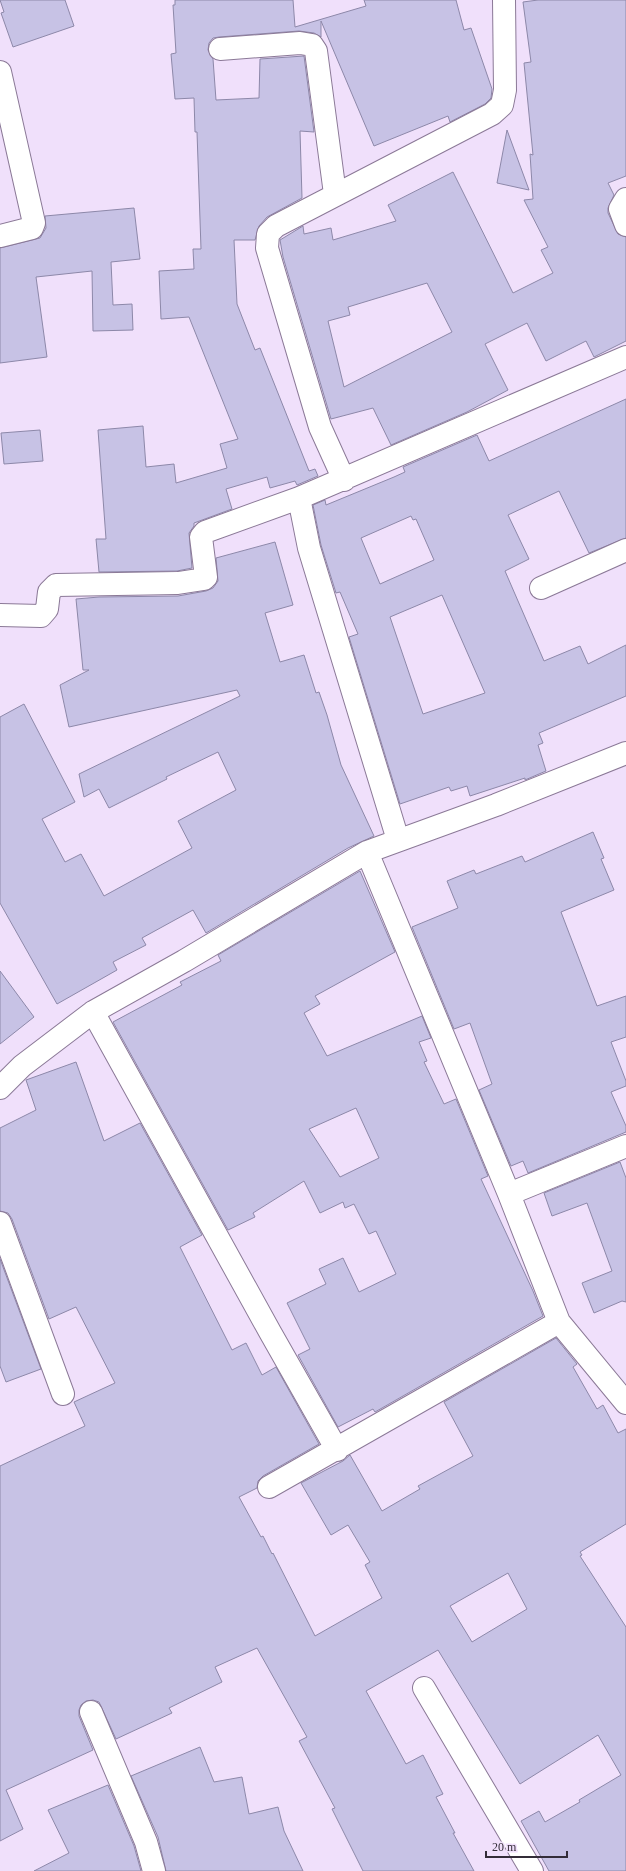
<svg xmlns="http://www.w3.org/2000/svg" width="626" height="1871" font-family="'Times New Roman',serif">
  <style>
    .building { fill: #c7c2e5; stroke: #8d88a9; fill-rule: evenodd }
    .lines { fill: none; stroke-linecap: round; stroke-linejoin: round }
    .street-casing { stroke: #8b7997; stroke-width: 24 }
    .street { stroke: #fff; stroke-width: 22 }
  </style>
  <rect width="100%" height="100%" fill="#f0e0fb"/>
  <path class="building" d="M0,0H65L74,26L13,47L1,13L4,12Z
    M175,0H293L295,27L366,6L364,0H456L464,30L471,28L492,89L491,98L485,104L450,122L448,116L374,146L321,21V37L314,33L299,31L219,37L213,38L209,43L208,50L213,59L216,100L259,98L260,59L304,56L314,132L300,131L302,198L267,217L259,226L255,240H234L237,304L255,350L260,348L309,471L315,469L318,476L297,485L295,481L270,488L267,477L226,489L232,509L194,523V526L189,533L192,568L177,571L99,572L96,539H106L98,430L143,426L146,467L174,464L176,483L227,468L220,444L238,439L189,317L161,319L159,271L194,269L193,249H201L197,132H195L194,98L175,99L171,54L176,53L173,5H175Z
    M538,0H626V176L608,183L614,195L608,208V213L618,234L626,237V341L594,357L586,341L546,361L527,323L485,344L508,390L467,412L391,445L373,408L331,419L283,257L280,240L303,226L304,234L331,228L333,240L396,221L388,205L453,172L513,293L553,273L541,250L548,247L524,200L533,199L530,154L533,155L524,63L531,62L523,2ZM427,283L452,332L344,387L328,321L350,315L348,307Z
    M507,130L529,190L497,183Z
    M134,208L140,259L111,262L113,305L132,304L133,330L93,331L92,271L36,277L47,357L0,363V248L40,238L46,228L45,216Z
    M626,399V538L589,553L559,491L508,515L529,559L505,571L544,661L580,646L588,664L626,645V696L539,733L543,743L538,745L546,771L525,780V778L470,796L467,786L451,791L449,787L400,804L349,637L358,634L340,592L336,593L321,545L313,505L325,500L326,505L394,477L405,472L403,467L477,435L489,461ZM411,516L413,520L416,519L434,560L380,584L361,538ZM442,595L485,693L423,714L390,617Z
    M40,430L43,461L4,464L1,433Z
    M275,542L293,605L265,613L280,662L304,655L316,693L319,692L327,715L341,765L374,836L348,848L206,933L193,910L142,938L146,945L113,962L117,970L57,1004L0,903V717L24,704L75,802L42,819L65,862L81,854L104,896L192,848L178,821L236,790L218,752L166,777L167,779L109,808L99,789L84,797L79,774L240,696L237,690L69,727L60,685L89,670H83L76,599L99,597L178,596L206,591L213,588L218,581L216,558Z
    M593,832L604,858L601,859L614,890L561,912L597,1006L626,996V1037L611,1042L626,1081V1086L611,1092L626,1126V1132L528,1173L523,1161L511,1166L479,1090L492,1084L470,1023L454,1029L412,927L458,908L447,881L474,870L476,874L522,856L525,862Z
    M360,871L395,952L315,996L320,1004L304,1013L327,1056L422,1016L431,1038L419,1042L427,1061L424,1062L444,1104L456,1099L488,1176L481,1179L533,1291L543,1316L375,1412L373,1409L338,1427L298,1355L310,1349L287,1303L326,1284L319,1269L343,1258L359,1292L396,1274L376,1231L369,1234L354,1204L345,1208L343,1202L320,1213L304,1181L253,1213L255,1217L228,1230L113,1022L182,985L180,982L221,961L218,955ZM356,1108L379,1158L340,1177L309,1129Z
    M0,971L34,1017L0,1044Z
    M76,1062L104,1141L140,1123L202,1235L180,1247L232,1350L246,1343L262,1375L276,1367L319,1444L263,1476L258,1481L257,1488L239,1497L261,1537L263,1536L272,1554L273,1553L315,1636L382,1598L365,1565L370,1562L348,1525L331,1535L301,1483L343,1461L350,1455L382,1511L420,1489L418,1486L473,1456L444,1402L556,1338L577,1364L573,1367L597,1409L603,1405L618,1433L626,1429V1524L580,1552L582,1555L580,1556L626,1627V1871H549L521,1821L539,1811L545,1822L580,1802L579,1800L621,1775L598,1735L520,1784L438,1650L366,1691L406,1764L423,1755L443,1794L436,1797L455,1833H453L474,1871H363L332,1809L335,1808L299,1741L307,1737L257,1648L215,1667L222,1682L169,1708L172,1713L116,1739L99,1702L93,1700L86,1701L81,1705L79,1710V1716L93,1750L6,1790L23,1829L0,1841V1466L85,1426L74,1402L115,1383L76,1307L49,1319L12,1219L8,1213L0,1211V1128L36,1110L26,1080ZM508,1573L527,1609L472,1642L450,1606Z
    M620,1162L626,1178V1302L622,1301L594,1313L582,1283L612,1271L587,1203L552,1216L544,1193Z
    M0,1259L41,1369L6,1382L0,1366Z
    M200,1747L214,1782L242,1777L249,1814L278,1807L284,1831L303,1871H166L158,1837L131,1776Z
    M108,1785L134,1846L141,1871H34L69,1853L48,1810Z"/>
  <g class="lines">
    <defs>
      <path id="street" d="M220,49L300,43L312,45L316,51L335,194
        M0,72L34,223L32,228L0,236
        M626,199L620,209L626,225
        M344,480L320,427L267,248L268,234L276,226L492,114L502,105L505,90L504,0
        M541,588L626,550
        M0,615L41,616L47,609L49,592L56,585L178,583L204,579L206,577L201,537L205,532L299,498
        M398,840L309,548L299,498L626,357
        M367,852L509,1194L559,1322L626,1403
        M93,1012L270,1332L337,1450
        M0,1088L22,1066L93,1012L184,961L367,852L496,805L626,753
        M509,1194L626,1146
        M0,1223L63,1394
        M269,1487L559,1322
        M424,1688L532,1871
        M91,1712L146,1842L154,1871"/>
    </defs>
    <use href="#street" class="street-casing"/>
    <use href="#street" class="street"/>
  </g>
  <path d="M486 1851v6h81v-6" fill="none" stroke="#332c38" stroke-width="2"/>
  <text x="492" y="1851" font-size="12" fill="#332c38" stroke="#f0e0fb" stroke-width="3" paint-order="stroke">20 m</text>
</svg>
